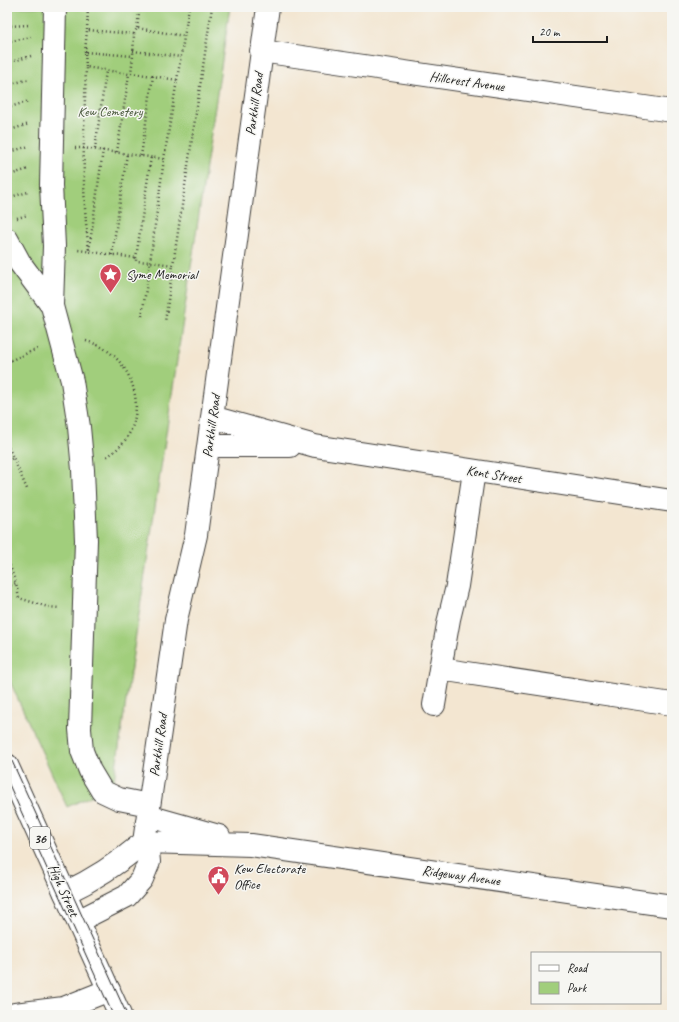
<svg xmlns="http://www.w3.org/2000/svg" width="679" height="1022" font-family="Caveat,sans-serif">
  <style>
    .green { fill: #a1ce7c; stroke: #5e754c }
    .lines { fill: none; stroke-linecap: round; stroke-linejoin: round }
    .minor-casing { stroke: #3c3a37; stroke-width: 24 }
    .major-casing { stroke: #3c3a37; stroke-width: 24 }
    .path { stroke: #3c3a37; stroke-width: 2.5; stroke-dasharray: 1 3; stroke-linecap: butt }
    .minor { stroke: #fff; stroke-width: 22 }
    .major { stroke: #fff; stroke-width: 22 }
    .tram { stroke: #1c1c1c; stroke-width: 1 }
    .labels { text-anchor: middle; stroke-width: 3; stroke-linejoin: round; paint-order: stroke }
    .shield { fill: #f6f6f2; stroke: #5d5d5c; stroke-width: 1 }
    .shield-label { font-size: 13px; font-weight: bold; fill: #1c1c1c }
    .street-label { font-size: 14px; fill: #1c1c1c; stroke: #f6f6f2 }
    .park-label { font-size: 14px; fill: #4b5a3e; stroke: #f6f6f2 }
    .poi-label { font-size: 14px; fill: #1c1c1c; stroke: #f6f6f2; text-anchor: start }
  </style>
  <rect width="100%" height="100%" fill="#f6f6f2"/>
  <filter id="ink" filterUnits="userSpaceOnUse"><feTurbulence type="fractalNoise" baseFrequency=".025" numOctaves="2"/><feDisplacementMap in="SourceGraphic" scale="8" xChannelSelector="R" yChannelSelector="G"/><feConvolveMatrix kernelMatrix="1 2 1 2 8 2 1 2 1" color-interpolation-filters="sRGB"/></filter>
  <filter id="wash" filterUnits="userSpaceOnUse"><feTurbulence type="fractalNoise" baseFrequency=".012" numOctaves="4" result="noise"/><feDisplacementMap in="SourceGraphic" scale="16" xChannelSelector="R" yChannelSelector="G"/><feGaussianBlur stdDeviation="0.9" result="paint"/><feColorMatrix in="noise" values="0 0 0 0 0 0 0 0 0 0 0 0 0 0 0 0 0 1.4 0 .05"/><feComposite in="paint" operator="in"/></filter>
  <g filter="url(#wash)">
    <rect width="100%" height="100%" fill="#f3e6d1"/>
    <path class="green" d="M7,7H230L114,781L102,791L67,807L7,675Z"/>
  </g>
  <g filter="url(#ink)">
    <g class="lines">
      <defs>
        <path id="minor" d="M55,7L51,185L54,246L52,306L72,381L79,427L83,470L86,540L80,729L82,751L90,771L102,791L119,799L149,805
          M261,51L672,111
          M7,239L20,263L52,306
          M212,417L315,446L672,501
          M209,446H290
          M474,471L457,586L449,619L440,669L672,704
          M434,705L440,669
          M148,816L219,836
          M144,842L251,845L672,906
          M65,893C93,880 120,862 144,842
          M78,921L127,896L142,879L149,862L148,851L144,842L176,620L196,535L268,7
          M15,1014L64,1008L109,990"/>
        <path id="major" d="M7,765L120,1015"/>
      </defs>
      <use href="#minor" class="minor-casing"/>
      <use href="#major" class="major-casing"/>
      <path class="path" d="M7,26L30,25
        M137,28L140,7
        M87,30L88,7
        M134,34L137,28L184,36
        M7,42L31,37
        M133,51L181,57
        M85,52L87,30L134,34L133,56
        M7,63L31,56
        M86,67L85,52L133,56L131,73
        M7,85L30,79
        M7,108L29,101
        M7,131L29,124
        M75,148H83L164,159L150,262L136,261V258L78,250
        M95,149L106,71
        M103,150L89,251C81,190 84,129 86,67L129,74L131,73L153,76
        M117,152L129,74
        M7,153L29,146
        M141,156L153,76L177,80
        M164,159L189,7
        M7,176L28,169
        M7,198L28,192
        M17,218L28,215
        M112,255L127,154
        M136,258L151,157
        M173,265L212,7
        M142,316L150,262L173,265L165,322
        M86,341C139,354 156,429 106,457
        M7,362L39,348
        M7,444L27,489
        M7,460L13,458
        M7,502L12,513
        M7,558L16,583
        M7,587L16,583L19,598L48,607L60,608"/>
      <use href="#minor" class="minor"/>
      <use href="#major" class="major"/>
      <path class="tram" d="M7,750L127,1015
        M7,780L113,1015"/>
    </g>
  </g>
  <defs>
    <symbol id="sight-pin" viewBox="-11 -11 22 30"><path d="M0 17L-7.5 6A9.5 9.5 0 1 1 7.5 6Z" fill="#d1495b" stroke="#f6f6f2"/><path d="M0-6L1.8-2.2L6-1.7L2.9 1.2L3.7 5.4L0 3.3L-3.7 5.4L-2.9 1.2L-6-1.7L-1.8-2.2Z" fill="#fff"/></symbol>
    <symbol id="civic-pin" viewBox="-11 -11 22 30"><path d="M0 17L-7.5 6A9.5 9.5 0 1 1 7.5 6Z" fill="#d1495b" stroke="#f6f6f2"/><path d="M-.6-6.5H3V-4.5H.6V-3L4-1V1h2V6H-6V1h2V-1L-.6-3ZM-1.2 2.5V6h2.4V2.5Z" fill="#fff"/></symbol>
  </defs>
  <g fill-rule="evenodd">
    <use href="#sight-pin" x="98" y="262" width="25" height="34"/>
    <use href="#civic-pin" x="206" y="864" width="25" height="34"/>
  </g>
  <g class="labels">
    <rect class="shield" x="30" y="827" width="20" height="22" rx="3"/>
    <g class="shield-label">
      <text x="40" y="843">36</text>
    </g>
    <g class="street-label">
      <text transform="translate(467 81) rotate(8)" y="5">Hillcrest Avenue</text>
      <text transform="translate(254 104) rotate(-82)" y="5">Parkhill Road</text>
      <text transform="translate(211 426) rotate(-82)" y="5">Parkhill Road</text>
      <text transform="translate(494 474) rotate(9)" y="5">Kent Street</text>
      <text transform="translate(158 745) rotate(-82)" y="5">Parkhill Road</text>
      <text transform="translate(461 875) rotate(8)" y="5">Ridgeway Avenue</text>
      <text transform="translate(64 890) rotate(66)" y="5">High Street</text>
    </g>
    <g class="park-label">
      <text x="110" y="116">Kew Cemetery</text>
    </g>
    <g class="poi-label">
      <text x="126" y="279">Syme Memorial</text>
      <text x="234" y="873">Kew Electorate<tspan x="234" dy="16">Office</tspan></text>
    </g>
  </g>
  <rect width="679" height="1022" fill="none" stroke="#f6f6f2" stroke-width="24"/>
  <rect x="531" y="952" width="130" height="52" fill="#f6f6f2" stroke="#9f9f9c"/>
  <rect x="539" y="965" width="20" height="6" fill="#ffffff" stroke="#9f9f9c"/>
  <text x="567" y="972" font-size="12" fill="#1c1c1c">Road</text>
  <rect x="539" y="982" width="20" height="12" fill="#a1ce7c" stroke="#9f9f9c"/>
  <text x="567" y="992" font-size="12" fill="#1c1c1c">Park</text>
  <path d="M533 36v6h74v-6" fill="none" stroke="#1c1c1c" stroke-width="2"/>
  <text x="539" y="36" font-size="12" fill="#1c1c1c" stroke="#f6f6f2" stroke-width="3" paint-order="stroke">20 m</text>
</svg>
